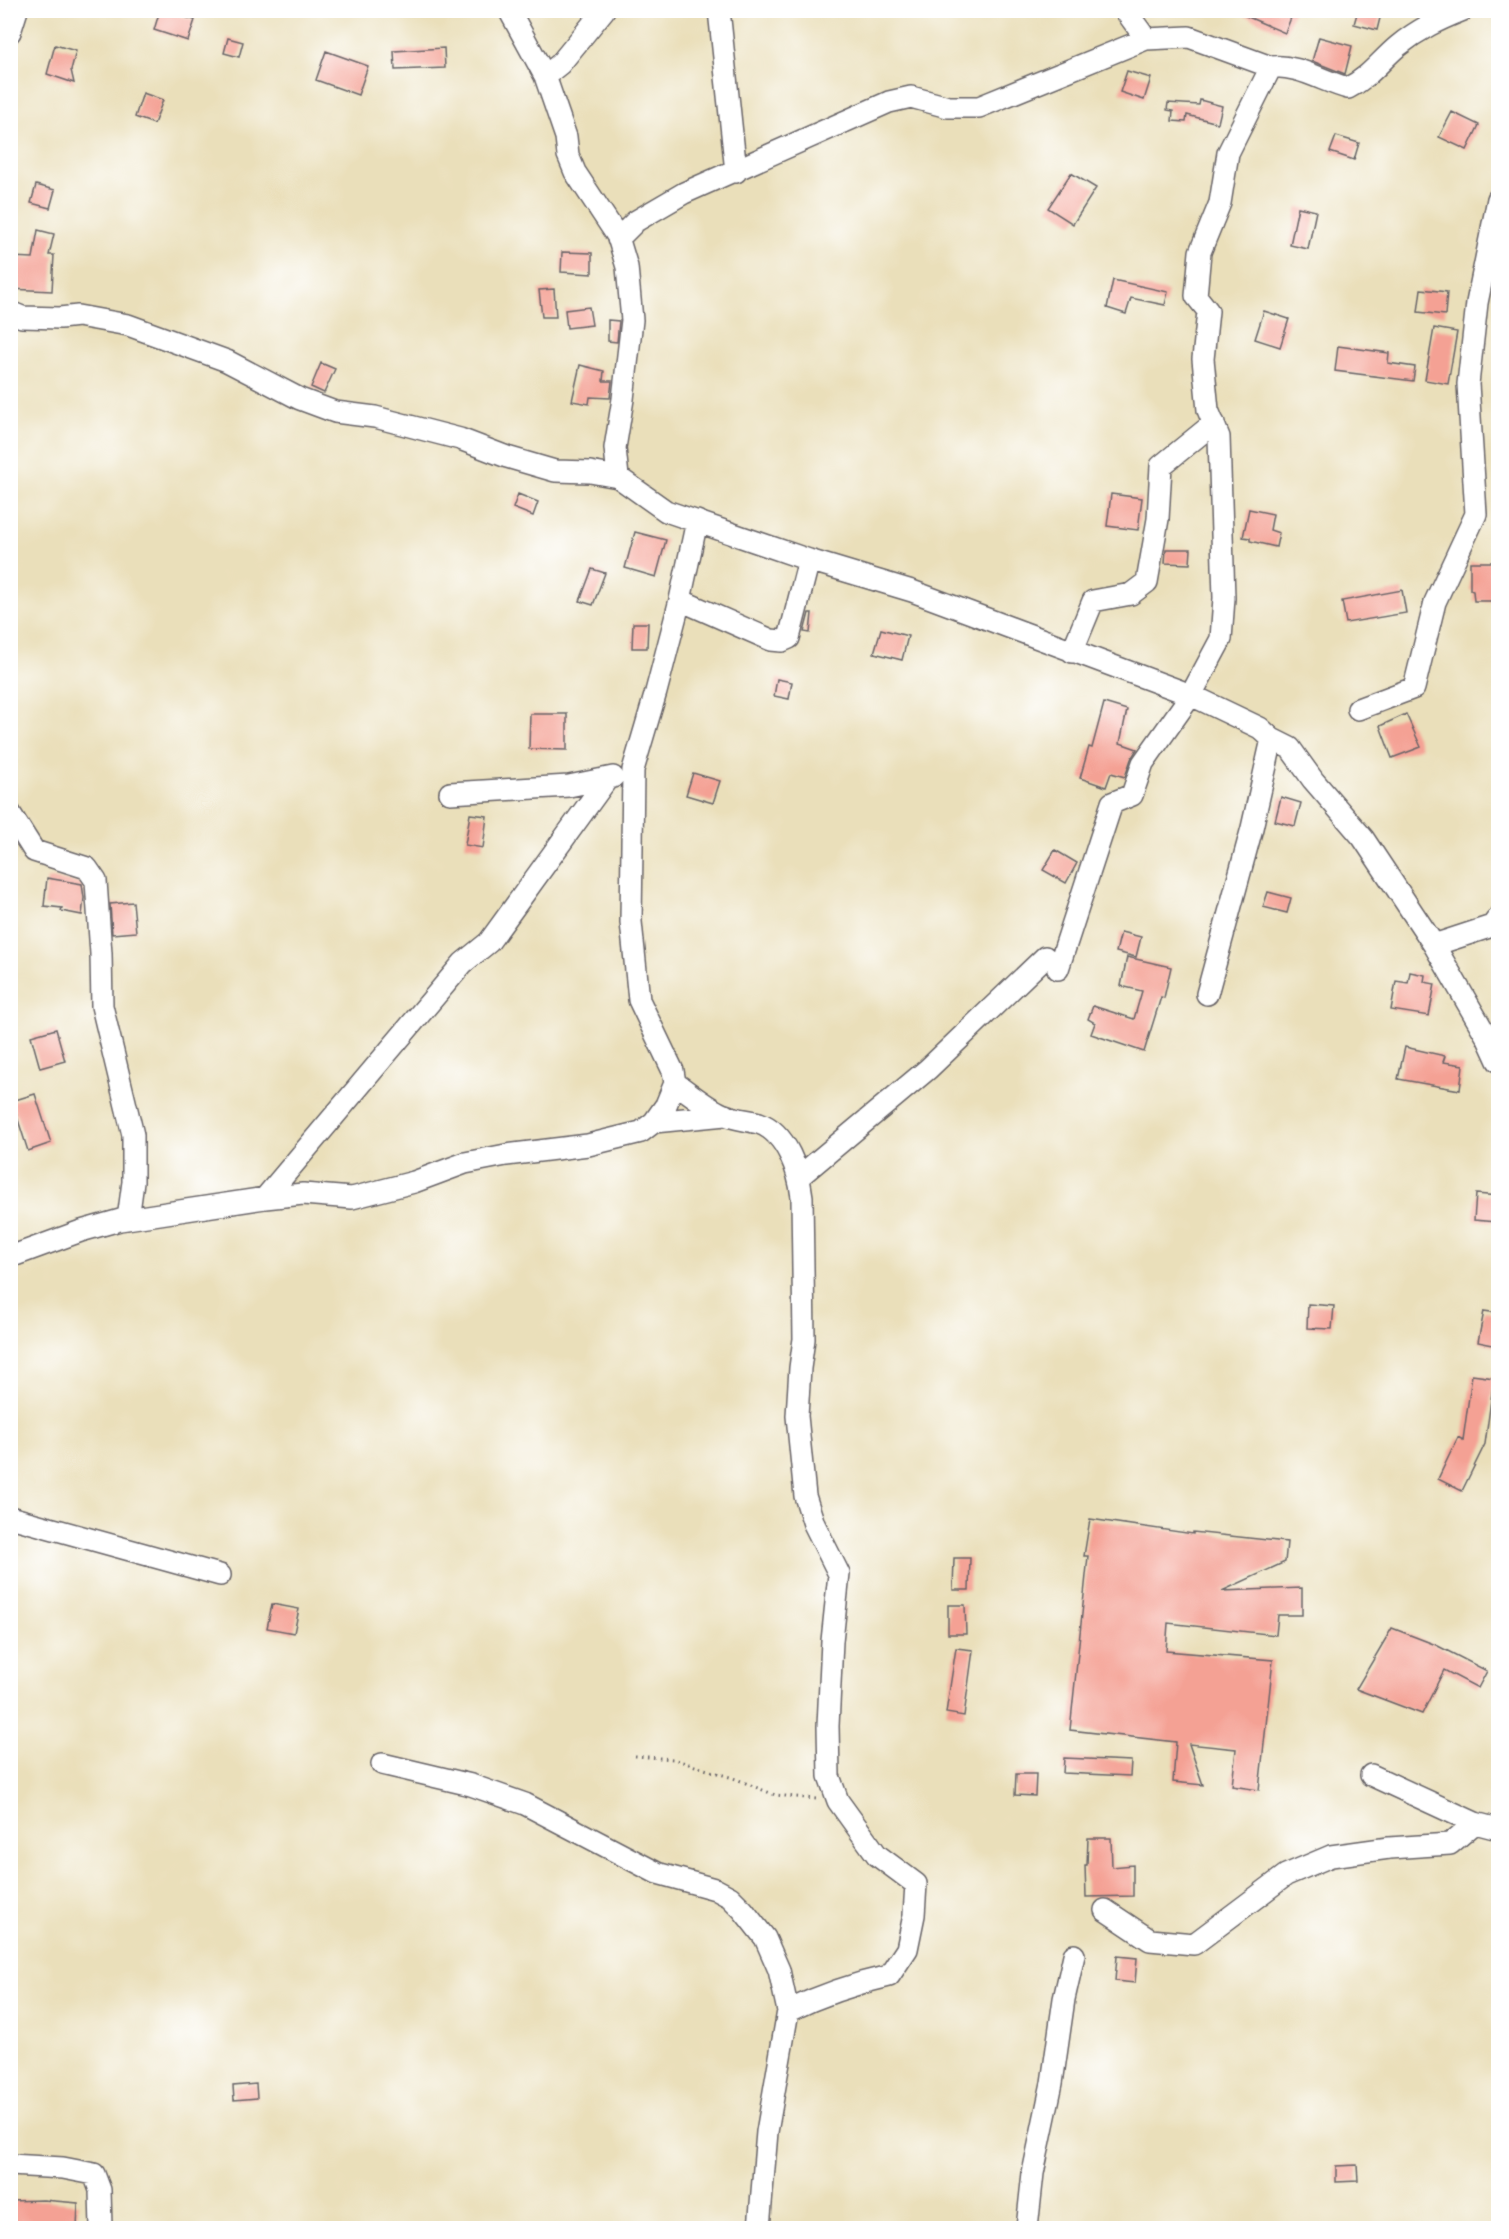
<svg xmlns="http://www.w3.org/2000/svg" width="1509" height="2239" font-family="Alegreya,serif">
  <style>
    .building { fill: #f4a194 }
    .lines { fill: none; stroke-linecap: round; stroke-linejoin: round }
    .minor-casing { stroke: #686467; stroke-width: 24 }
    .path { stroke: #686467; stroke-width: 3; stroke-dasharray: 1.5 4.5; stroke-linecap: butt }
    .minor { stroke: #fff; stroke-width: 21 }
  </style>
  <rect width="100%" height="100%" fill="#fff"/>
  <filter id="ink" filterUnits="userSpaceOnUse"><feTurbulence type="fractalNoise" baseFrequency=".0167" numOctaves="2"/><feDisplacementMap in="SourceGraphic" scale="12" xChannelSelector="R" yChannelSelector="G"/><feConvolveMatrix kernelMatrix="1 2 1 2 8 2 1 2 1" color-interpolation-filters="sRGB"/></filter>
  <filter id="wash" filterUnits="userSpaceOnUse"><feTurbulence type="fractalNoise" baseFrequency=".008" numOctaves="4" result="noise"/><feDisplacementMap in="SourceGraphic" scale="24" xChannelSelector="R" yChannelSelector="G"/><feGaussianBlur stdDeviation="1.35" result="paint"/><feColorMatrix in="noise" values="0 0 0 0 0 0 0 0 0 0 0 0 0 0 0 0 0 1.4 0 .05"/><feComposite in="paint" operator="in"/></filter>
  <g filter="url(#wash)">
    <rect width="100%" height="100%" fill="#eadfba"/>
    <g id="blocks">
      <path class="building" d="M160,10L195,20L188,41L154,30Z
        M1232,10H1294L1285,33Z
        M1358,10H1382L1377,30L1354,24Z
        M1319,37L1352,46L1345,74L1312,61Z
        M228,38L243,42L239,57L224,53Z
        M55,45L76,51L71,70L74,83L47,74Z
        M444,48L445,68L395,70L394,51Z
        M326,51L368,66L358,95L316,80Z
        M1127,71L1151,78L1144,100L1120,92Z
        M143,93L163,100L154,124L135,117Z
        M1200,100L1222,106L1218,123L1187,115L1186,122L1172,121L1173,111L1167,110L1168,103L1199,105Z
        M1452,112L1479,125L1467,150L1439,137Z
        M1336,136L1359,143L1354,160L1330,152Z
        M1071,173L1096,188L1073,224L1048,208Z
        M36,185L55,190L50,208L31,203Z
        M1298,207L1316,211L1308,249L1290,245Z
        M38,230L54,234L49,255H54L52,291L10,289L11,257L33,258Z
        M562,252L592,253V274L561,272Z
        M1113,280L1168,292L1165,305L1131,298L1126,314L1107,308Z
        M554,289L556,317H542L539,290Z
        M1421,289L1447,292L1445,315L1418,312Z
        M589,307L592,325L567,328L565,310Z
        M1264,311L1289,319L1280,347L1255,339Z
        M608,320L619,321L617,342L608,341Z
        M1434,328L1457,332L1448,384L1425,380Z
        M1338,346L1389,353L1388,363L1415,367L1413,381L1335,371Z
        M321,363L335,369L324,393L311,387Z
        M580,365L604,371L603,381H612L610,398L590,397L589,404L572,401Z
        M518,494L538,502L533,516L513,508Z
        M1111,494L1142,498L1138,530L1107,526Z
        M1249,509L1273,514L1270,530L1279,533L1276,547L1250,541V538L1243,537Z
        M635,532L666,540L656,577L625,568Z
        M1166,549H1191L1190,564L1165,563Z
        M1470,562H1498V601H1474L1473,591L1470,590Z
        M592,569L605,573L593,605L580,601Z
        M1402,590L1406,613L1346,623L1342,601Z
        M809,613H812L810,633L804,632Z
        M633,623H648L647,648H632Z
        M881,629L908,636L902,660L874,653Z
        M777,679L792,682L789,699L774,696Z
        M1104,703L1127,710L1120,743L1137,749L1131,759L1125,777L1111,773L1106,787L1080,778L1089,747L1092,748Z
        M530,714H567V750L529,749Z
        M1406,714L1421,747L1392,758L1380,726Z
        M693,773L720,781L713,803L686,795Z
        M1281,797L1301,803L1295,826L1275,821Z
        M470,814L487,816L483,848L465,845Z
        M1055,850L1077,863L1066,883L1043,870Z
        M47,878L82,884L84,898L82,915L61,911L62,908L44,906Z
        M1268,892L1291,898L1287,913L1263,907Z
        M133,902L136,932L112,934L110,904Z
        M1121,932L1141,937L1136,957L1116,952Z
        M1127,957L1171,967L1164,998L1161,997L1144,1052L1091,1034L1095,1023L1088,1019L1093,1006L1134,1019L1142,991L1121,986Z
        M1410,972L1425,975L1424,982L1435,984L1429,1016L1391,1010L1396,981L1408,983Z
        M56,1029L65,1061L40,1068L31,1036Z
        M1405,1047L1445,1056L1443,1062L1463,1065L1460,1090L1398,1079Z
        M35,1094L51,1143L28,1151L12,1101Z
        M1476,1194L1498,1196L1496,1222L1474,1220Z
        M1308,1304L1334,1306L1332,1329L1307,1328Z
        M1484,1311L1498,1313V1346L1478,1342Z
        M1472,1375L1494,1378L1485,1444L1462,1491L1438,1479L1458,1437L1463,1440Z
        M1090,1519L1193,1534V1532L1287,1542L1285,1562L1222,1591L1302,1588V1615H1278L1276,1635L1168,1623L1166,1651L1273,1660L1259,1790L1232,1786L1236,1749L1189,1744L1203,1785L1173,1782L1176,1742L1070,1730L1088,1556H1084Z
        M954,1558H970L969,1590H953Z
        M272,1604L299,1609L294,1633L267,1628Z
        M948,1605H965L966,1634H948Z
        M1392,1628L1436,1645L1487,1671L1478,1688L1444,1670L1422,1714L1356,1689Z
        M956,1648L973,1650L964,1716L946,1713Z
        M1064,1758L1131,1761L1130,1776L1063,1773Z
        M1016,1774H1036L1035,1796L1015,1795Z
        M1088,1838H1111L1112,1867L1133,1865V1896L1086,1897L1085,1865H1087Z
        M1117,1956L1137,1958L1135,1983L1115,1981Z
        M256,2084L257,2098L234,2100L233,2086Z
        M1357,2165L1358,2181L1336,2182V2166Z
        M43,2200L78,2203L77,2229H10V2201Z"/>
    </g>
  </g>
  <g filter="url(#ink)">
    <use href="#blocks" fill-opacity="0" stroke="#686467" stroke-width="1.5"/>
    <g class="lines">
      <defs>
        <path id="minor" d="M509,10L545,76
          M604,10L560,64L545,76L566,137L568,155L575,172L618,237L627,267L632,320L623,399L615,448L618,477
          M719,10L736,172
          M1125,10L1146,39
          M10,32L17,10
          M618,239L636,221L684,193L889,102L911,97L948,107H979L1146,39L1189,37L1271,67C1297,64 1324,82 1348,88C1370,77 1380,61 1398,46C1419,29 1438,20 1463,10
          M10,312L22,317L60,318L78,316L128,325L227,361L300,399L335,412L375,417L460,439L507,457L555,471L590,472L618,477L666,511L809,560L912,591L1191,695L1260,728L1272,739L1290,748L1313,780L1363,838L1434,945L1487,1037L1498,1061
          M680,600L771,640L782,641L789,638L809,560
          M1072,652L1093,601L1131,594L1147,582L1158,519L1161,466L1214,423
          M1358,709L1414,688L1435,602L1476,514L1468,384L1477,303L1498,199
          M450,793L569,786L613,777
          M10,813L34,851L87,868L96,881L101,954L102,1006L133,1135V1182L128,1219
          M1434,945L1492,926L1498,918
          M1058,969L1112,803L1132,795L1143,763L1191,695L1221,639L1224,598L1219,437L1208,410L1203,359L1208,311L1196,296L1200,252L1220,203L1228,153L1271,67
          M1207,994L1252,828L1272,739
          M675,1083C690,1093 706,1107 722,1114C734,1119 747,1120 759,1123C787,1133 799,1172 802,1197L804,1339L800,1368L797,1416L805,1496L814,1524L839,1574L832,1641L828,1726L829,1776L838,1801L877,1855L916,1884L914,1915L907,1949L889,1976C853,1984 821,1995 788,2011
          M654,1122L725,1115
          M800,1176L928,1069L1045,957
          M265,1198L463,963L489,942L607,779
          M10,1257L81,1231L120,1220L265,1198L303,1194L352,1198L414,1182L465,1163L506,1155L588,1145L641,1132L654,1122L666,1105L675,1083L673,1071L639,1000L631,922L633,770L656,692L680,600L697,521
          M10,1517L220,1575
          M382,1764L471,1785L525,1804L657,1873L715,1889L730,1897L743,1910L765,1938L779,1970L788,2011L767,2132L759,2228
          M1371,1775L1475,1823L1498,1829
          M1105,1910L1150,1940L1194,1944L1286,1875L1331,1856L1389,1848L1450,1844L1475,1823
          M10,2165L63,2168L94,2174L100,2190L101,2228
          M1027,2228L1033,2173L1052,2083L1064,1999L1074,1955"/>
      </defs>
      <use href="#minor" class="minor-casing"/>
      <path class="path" d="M635,1756L673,1759L736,1779L775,1795L816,1799"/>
      <use href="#minor" class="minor"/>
    </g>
  </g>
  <rect width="1509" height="2239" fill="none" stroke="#fff" stroke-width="36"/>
</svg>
